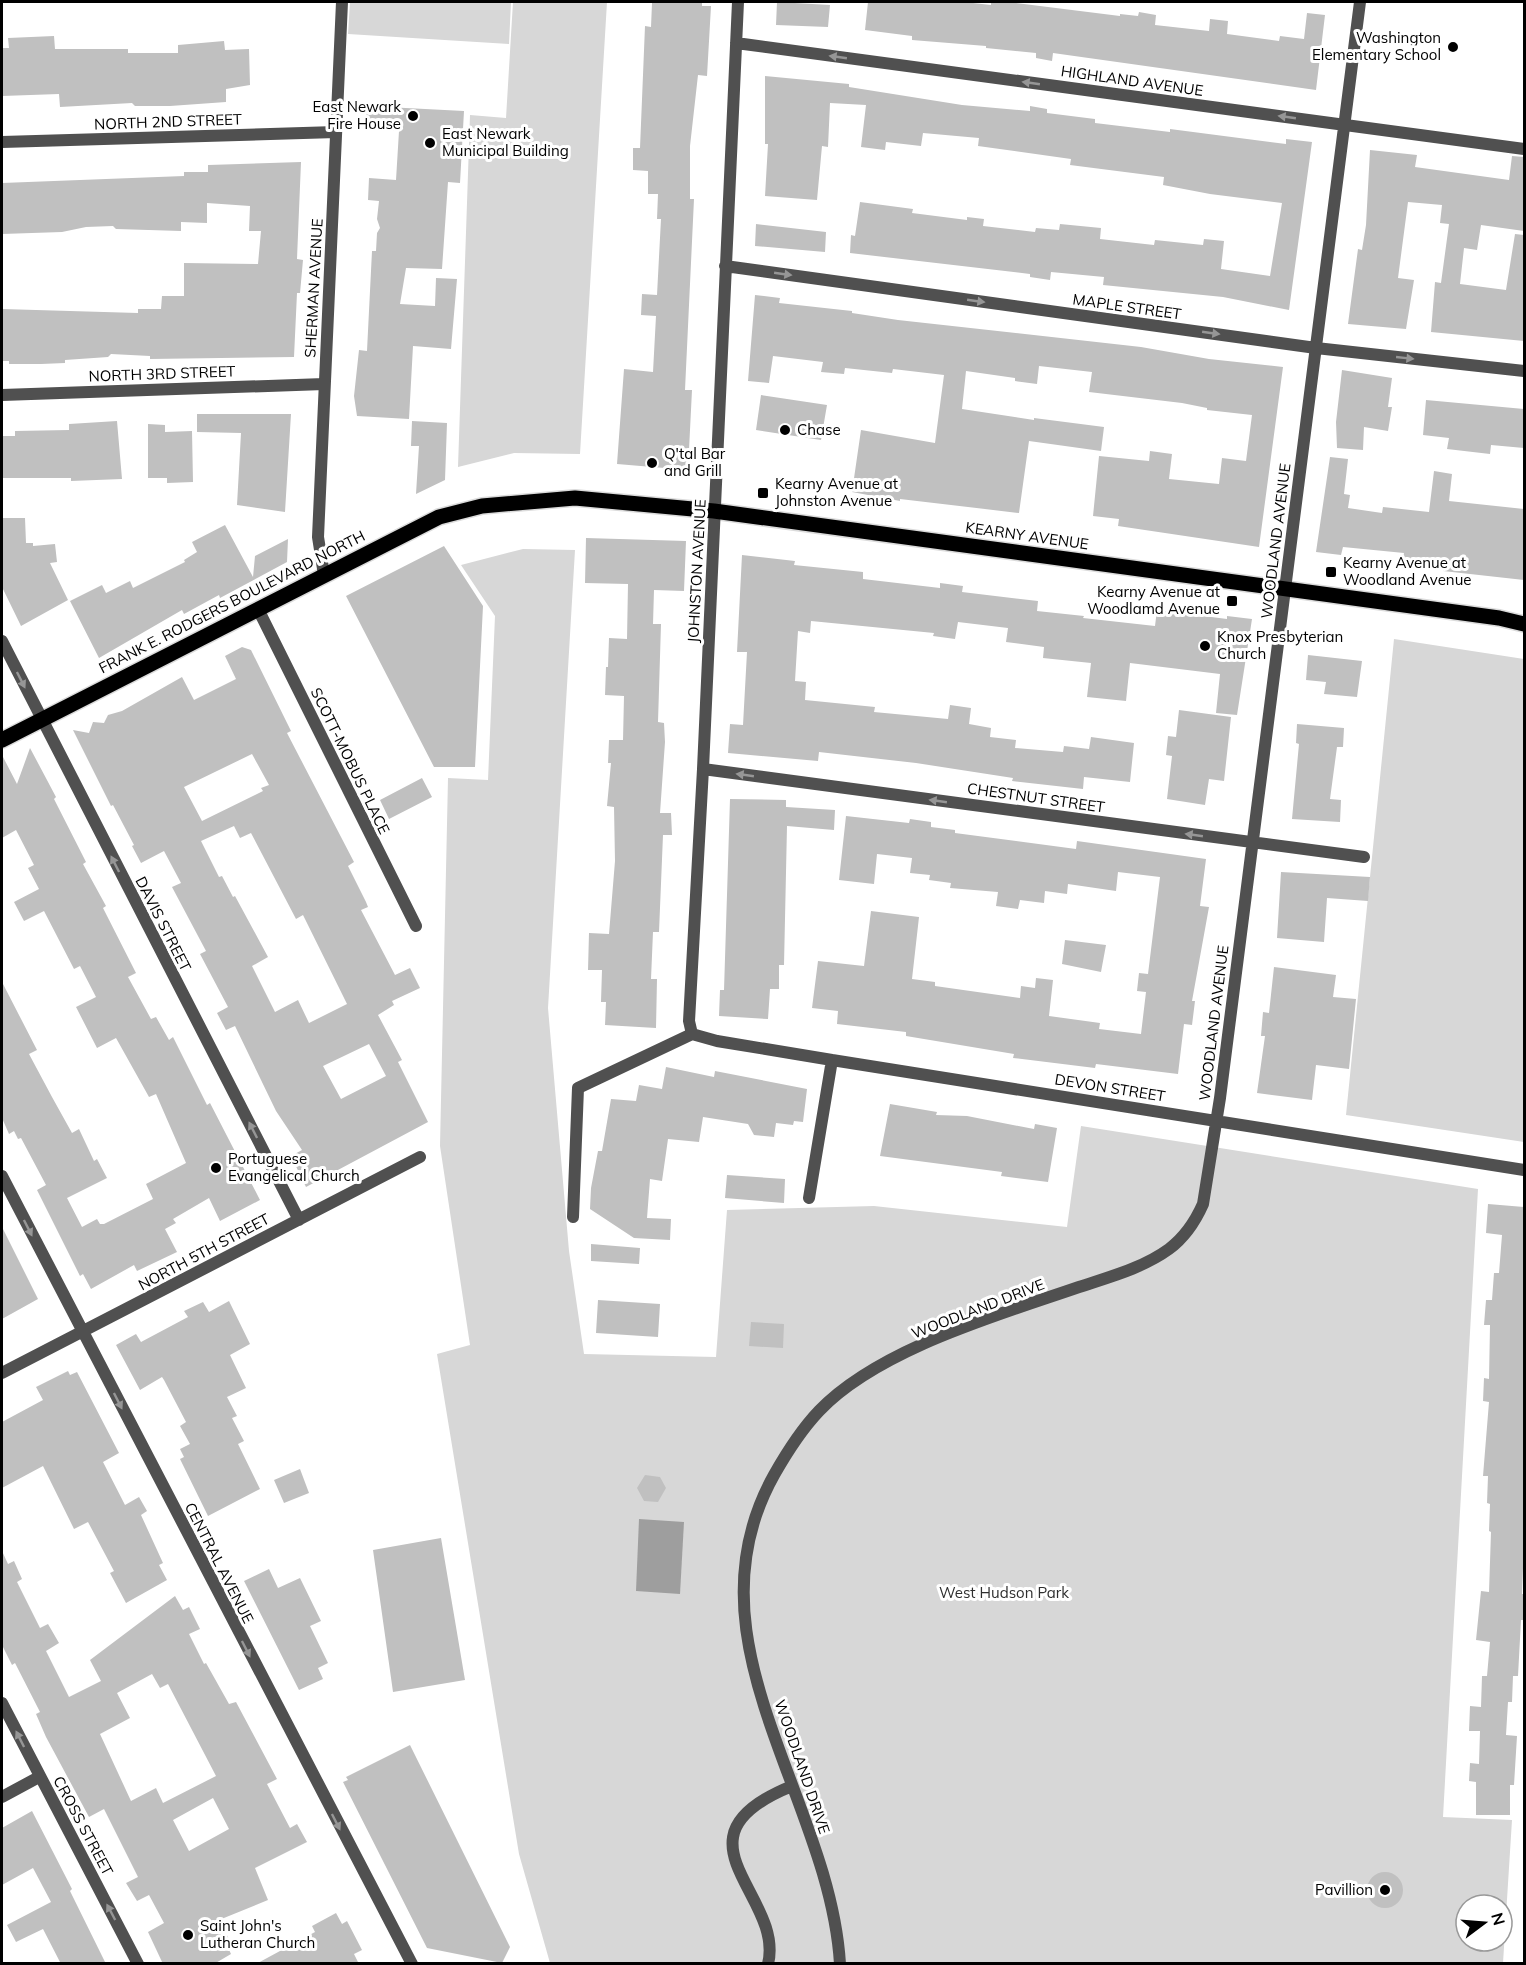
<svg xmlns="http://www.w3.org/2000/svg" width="1526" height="1965" font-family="Mulish,sans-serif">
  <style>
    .green { fill: #d7d7d7; fill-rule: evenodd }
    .water { fill: #9e9e9e }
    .building { fill: #c0c0c0; fill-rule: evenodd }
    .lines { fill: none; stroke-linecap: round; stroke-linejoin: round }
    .primary-casing { stroke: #dbdbdb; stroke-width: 18 }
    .minor { stroke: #505050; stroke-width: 12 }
    .primary { stroke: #000; stroke-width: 15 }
    .oneway { fill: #969696 }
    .poi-dot { fill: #000; stroke: #fff; stroke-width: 2 }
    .labels { text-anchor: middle; stroke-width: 6; stroke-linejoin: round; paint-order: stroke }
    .poi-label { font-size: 15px; fill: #000; stroke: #fff; text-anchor: start }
    .street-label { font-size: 15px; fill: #000; stroke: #fff }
    .park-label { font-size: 15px; fill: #2e2e2e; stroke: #fff }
  </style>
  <rect width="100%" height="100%" fill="#fff"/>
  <path class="green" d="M350,2H511L509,44L348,34Z
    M513,2H607L580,454L514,453L458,467L470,115L506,118Z
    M523,549L575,550L548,1008L569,1251L584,1354L716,1357L727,1210L874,1206L1067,1227L1081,1126L1478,1189L1443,1817L1512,1820L1503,1963H550L519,1854L437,1354L470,1345L440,1146L448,778L488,780L495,616L461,565ZM1466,1905H1502V1941H1466Z
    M1394,639L1524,659V1142L1346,1115Z"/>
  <path class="water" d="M639,1519L684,1522L680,1594L636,1591Z"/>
  <path class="building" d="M655,2H702V6H711L707,76L698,75L690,146V199H694L685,390H692L688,470L617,464L624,369L653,372L656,316L641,315L642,294L657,295L661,219H657L658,194H648V171L633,170V148H640L645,26L651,27L652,3Z
    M777,2L830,5L828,27L776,25Z
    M868,2H964L991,5V2H1009L1120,16V14L1138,16L1139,12L1156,15L1155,25L1209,31L1210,19L1228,21L1227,34L1279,41L1280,36L1304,39L1307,13L1325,15L1316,90L1053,53L1052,61L1036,58V53L986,48V46L912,40V36L865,30Z
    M54,36L55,49H128V53H178V45L224,41L225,50L249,49L250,85L226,89V102L170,106H135L132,103L60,107L59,94L2,96V48H9L8,38Z
    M765,76L849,84V87L962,105L1030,111V106L1047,109V113L1095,119V123L1170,132V129L1286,144V139L1312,142L1289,310L1223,297L1103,285L1104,277L1051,272L1050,280L1030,277V274L850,253L851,235L855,236L860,202L913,209L912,213L967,220V217L984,219L983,226L1035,232L1036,228L1059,230L1060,224L1101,228L1100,239L1154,245L1155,240L1203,245L1204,239L1224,241L1221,269L1270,276L1282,203L1210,194L1163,185L1164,177L1070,165L1071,159L978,146L979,138L923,133L921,146L886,142L885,150L861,147L866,105L830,103L828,147L822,146L817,200L765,196L768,144H765Z
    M367,106L464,111L460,183L448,182L442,269L406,268L400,304L435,306L436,278L457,279L451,349L413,346L409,419L357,416L354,396L359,350L367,351L372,251H376L377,233L380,228L377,219L379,201L368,200L369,178L396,180L399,131L366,128Z
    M1370,150L1417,155L1415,167L1509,180L1512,156L1524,157V231L1481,225L1477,250L1464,248L1460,284L1506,290L1515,234L1524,235V341L1431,332L1435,282L1441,283L1449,224L1440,223L1442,205L1408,202L1398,278L1414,280L1406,329L1348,324L1358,249L1362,250L1366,225Z
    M301,162L297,259L303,260L300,293H297L294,357L150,359V356L111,354L108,357L65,360V363L41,364H9V361H2V309L138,313V309H161L162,296H184V263L258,264L261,231H249L250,206L207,203V223L181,222V231L116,229L113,226L86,227L62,232L2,234V183L184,176V172H208V165Z
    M756,224L826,232L825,252L755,246Z
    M755,295L780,298L779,303L852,311V313L898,320L1141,347L1209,359L1283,367L1259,547L1118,526L1119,519L1093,516L1099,456L1149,461L1150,451L1172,454L1169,479L1219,484L1222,458L1246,461L1252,415L1207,410V408L1182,403L1089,392L1092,372L1039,366L1037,384L1015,381V378L966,371L962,409L1034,420V418L1104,427L1101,451L1029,441L1019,513L900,499V501L852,492L861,430L935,443L944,375L893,369L892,373L845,368L844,374L821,372L823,362L773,356L769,383L748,381Z
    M1342,370L1392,378L1388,407H1392L1388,431L1364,427L1363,450L1337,448L1336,422Z
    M761,395L827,405L821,440L756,430Z
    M1426,400L1524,409V448L1491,445L1490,454L1447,449L1449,438L1423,435Z
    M197,414H291L285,512L237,505L241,433L197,432Z
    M117,421L122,479L71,481V478H2V436H15V431L69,430V424Z
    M412,421L447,423L445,480L416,494L419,446H411Z
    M148,424L165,425V432L192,431L193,482L167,483V478H148Z
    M1330,457L1348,459L1344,494L1350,495L1348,508L1382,513L1383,507L1429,512L1434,471L1452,474L1449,501L1524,509V580L1443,571L1444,563L1403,559L1404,553L1343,547L1341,555L1316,552Z
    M2,518H25L26,543H33V546L55,544L57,562L50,563L68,600L21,626L2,587Z
    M225,525L253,577L255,556L288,539L287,562L220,598L219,595L184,614L182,610L99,658L70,601L102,585L106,593L130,581L133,588L185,562L184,560L197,552L192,542Z
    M586,538L686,541L684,591L654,590L653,624H661L658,722L664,723L665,742L660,813H671L672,835H663L659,932H653L651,979H657L656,1028L605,1025L606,1002H601L602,970H588L589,933L609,934L615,861L614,807L607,806L611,763H608L609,740H623L624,696L605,695L606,667H608L609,638L627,639L628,584L585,583Z
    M444,546L483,606L475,767H434L346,596Z
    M742,555L795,561L794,565L863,572V579L940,588V583L963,586L962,592L1038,601L1037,611L1084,616L1083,618L1155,626L1157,610L1227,619V616L1252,619L1237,715L1216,713L1220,674L1130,663L1126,701L1087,697L1091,663L1043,658L1044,647L1006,642L1008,628L958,622L955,639L933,636L934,633L811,621L810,633L798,631L795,681L806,682L805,700L875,707L874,712L948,719L950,705L971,708L969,724L991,728L990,737L1016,740L1015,748L1063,752L1064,746L1089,749L1091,737L1134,743L1130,782L1084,777L1083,789L1012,781L1013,778L916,763L819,752L818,761L728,753L730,724L743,725L747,652H737Z
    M242,647L251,650L291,731L287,733L354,862L348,866L366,902L368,907L361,910L395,975L410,968L420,988L392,1001L394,1005L378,1015L402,1060L398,1062L428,1122L306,1187L291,1156L302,1150L276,1111L235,1026L226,1030L217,1013L228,1007L200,954L206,951L172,887L181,883L164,851L141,863L132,846L134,845L113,805L111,806L73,730L89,733L93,722L104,723L108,715L122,711L182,677L194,700L236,679L225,656ZM252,754L269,785L261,788L263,791L202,821L184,787ZM234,826L240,838L251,833L296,919L303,915L347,1004L309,1023L298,1000L275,1012L252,966L268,957L235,896L233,897L222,876L219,877L201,841ZM369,1044L386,1076L341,1099L323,1066Z
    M1308,655L1362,661L1357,697L1324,694L1326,682L1306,680Z
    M1179,710L1231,717L1224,781L1209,779L1205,805L1167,799L1172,756L1166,755L1168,736L1176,737Z
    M1297,724L1344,728L1343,747H1337L1330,799L1341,800L1340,822L1292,819L1299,744L1296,743Z
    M30,748L56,797L54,799L86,862L83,864L106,906L103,908L136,973L128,977L151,1019L156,1017L169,1040L173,1037L207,1105L210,1103L260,1200L220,1221L209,1198L173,1219L176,1223L165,1229L177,1252L137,1271L134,1265L91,1289L83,1274L80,1276L37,1190L46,1185L21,1138L18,1139L14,1131L9,1134L2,1118V982L37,1050L29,1054L52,1097L72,1133L79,1129L94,1161L97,1159L107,1178L67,1198L82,1227L97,1219L100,1224H104L153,1199L146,1184L186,1163L156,1094L149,1097L116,1038L97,1048L76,1007L96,997L80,966L74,969L44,911L24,921L14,902L39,889L28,868L34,865L16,830L2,838V755L17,784Z
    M422,778L432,797L389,819L380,800Z
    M730,799L786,800V807L835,810L834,830L787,826L784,965H779V989H770L768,1019L719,1016L720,990H724Z
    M846,816L909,823L910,819L931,822V827L955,830V833L1076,849L1077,841L1206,859L1200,906L1209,907L1192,1001H1195L1192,1025L1184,1024L1178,1074L1096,1064L1095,1068L1013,1058L1014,1054L906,1036V1032L837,1024L838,1011L812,1008L818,961L864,966L871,911L919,917L912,979L935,982V986L1020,998L1021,986L1035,988L1036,978L1053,980L1049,1016L1100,1023L1099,1029L1141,1034L1146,992L1137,991L1139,973L1148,974L1160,877L1118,872L1116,891L1068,884L1067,894L1045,891L1044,903L1020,900L1018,909L996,906L998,892L950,888L951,883L929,880L930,875L910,873L912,858L877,854L874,884L839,880Z
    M1281,872L1370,877L1368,901L1327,898L1324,942L1277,938Z
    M1065,940L1106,945L1101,972L1062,964Z
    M1274,967L1336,975L1333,997L1356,999L1349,1069L1316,1065L1312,1100L1257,1093L1265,1036H1261L1263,1012L1269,1013Z
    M666,1067L714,1077L715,1071L807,1089L803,1122L794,1121L793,1125L776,1123L774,1137L754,1135L748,1124L703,1117L699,1142L668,1139L662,1181L650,1179L647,1218L671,1219L670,1240L634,1238L590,1209L591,1188L598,1151H602L611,1099L636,1101L639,1085L662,1089Z
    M890,1104L937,1112L936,1115L967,1116L1034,1129L1035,1124L1057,1128L1048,1182L1001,1176L1002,1172L880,1156Z
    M727,1175L785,1179L784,1203L725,1198Z
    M1488,1204L1524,1207V1542L1522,1594H1524V1620H1521L1518,1676H1513L1512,1702H1508L1506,1735L1517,1736L1514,1785H1510V1815H1476V1782L1469,1781L1470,1763L1479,1764L1480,1731H1469L1470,1706L1481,1707L1482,1676H1487L1490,1642L1476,1640L1481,1591L1489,1592L1491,1532L1489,1531L1490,1504L1487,1503L1488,1476H1483L1489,1402L1483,1401L1484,1378L1489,1379L1490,1325H1484L1486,1300H1492L1494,1273H1499L1502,1235L1486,1233Z
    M2,1227L38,1299L2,1319Z
    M591,1244L640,1248L639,1264L591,1261Z
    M598,1300L660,1304L658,1337L596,1333Z
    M229,1301L250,1344L230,1355L246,1388L227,1397L237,1416L232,1418L244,1441L238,1444L260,1489L208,1516L180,1459L184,1457L180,1449L190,1444L180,1426L186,1422L164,1380L162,1377L140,1390L116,1345L136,1334L141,1342L188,1317L184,1311L203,1302L209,1312Z
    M751,1322L784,1324L783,1348L749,1346Z
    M68,1371L70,1375L77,1372L119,1453L103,1462L125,1505L139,1497L147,1511L141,1515L163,1563L159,1565L167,1580L126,1603L110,1573L114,1571L88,1522L74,1529L43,1466L2,1488V1422L43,1400L36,1387Z
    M300,1469L309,1493L284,1503L274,1480Z
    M645,1475L660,1477L666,1488L658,1502L644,1501L637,1488Z
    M441,1538L465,1680L393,1692L373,1550Z
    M2,1551L8,1564L14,1561L22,1579L17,1582L40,1628L48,1624L59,1643L46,1651L69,1697L101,1681L90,1660L175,1596L183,1610L189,1607L200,1629L189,1634L204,1664L206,1663L229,1704L236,1702L277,1779L267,1784L290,1828L297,1824L307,1842L255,1868L268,1900L219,1920L229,1939L225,1941L231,1954L214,1964H163L148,1932L164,1923L149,1895L137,1901L126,1883L138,1877L104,1809L89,1817L46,1737L36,1714L40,1712L15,1663L12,1665L2,1645ZM152,1674L160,1688L168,1684L216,1776L163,1803L156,1788L131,1801L100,1734L130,1718L117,1693ZM213,1798L229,1829L189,1851L173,1820Z
    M269,1569L278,1588L300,1578L321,1621L310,1626L328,1663L318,1668L323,1679L299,1690L244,1581Z
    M410,1745L510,1947L502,1963L427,1948L343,1782L348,1780L346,1777Z
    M32,1811L72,1889L70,1891L106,1964H61L43,1929L16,1942L7,1925L51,1902L33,1868L2,1885V1828Z
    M1367 1890a18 18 0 1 1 36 0a18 18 0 1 1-36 0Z
    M336,1913L342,1924L347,1921L362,1950L354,1954L359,1964H256L315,1932L312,1926Z"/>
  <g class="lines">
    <defs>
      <path id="primary" d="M2,740L439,517L482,506L575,498L714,511L1499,618L1524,624"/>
    </defs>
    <use href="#primary" class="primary-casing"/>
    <path class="minor" d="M736,43L1524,149
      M2,142L336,132
      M725,266L1316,348L1524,371
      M2,395L324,384
      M324,575L318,537L342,2
      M258,609L416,926
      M2,641L299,1220
      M703,769L1364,857
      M692,1034L689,1021L703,769L738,2
      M692,1034L717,1041L832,1060L1524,1170
      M2,1176L412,1964
      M809,1198L832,1060
      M573,1217L578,1088L692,1034
      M2,1373L420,1157
      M2,1703L138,1964
      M2,1797L39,1777
      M768,1964C785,1895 664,1838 792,1786
      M840,1964C830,1797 681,1641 774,1475C787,1452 801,1430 819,1411C878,1349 998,1315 1079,1287C1109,1277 1143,1268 1169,1249C1185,1237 1195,1222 1203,1204L1220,1098L1360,2"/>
    <use href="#primary" class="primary"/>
  </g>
  <defs><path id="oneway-solid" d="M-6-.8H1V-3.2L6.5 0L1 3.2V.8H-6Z" transform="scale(1.5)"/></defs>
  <g class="oneway">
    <use href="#oneway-solid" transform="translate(838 57) rotate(-172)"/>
    <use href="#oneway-solid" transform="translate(1031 83) rotate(-172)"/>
    <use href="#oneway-solid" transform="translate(1287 117) rotate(-172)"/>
    <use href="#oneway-solid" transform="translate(783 274) rotate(8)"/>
    <use href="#oneway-solid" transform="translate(976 301) rotate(8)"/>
    <use href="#oneway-solid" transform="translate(1211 333) rotate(8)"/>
    <use href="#oneway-solid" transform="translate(1405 358) rotate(6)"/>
    <use href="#oneway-solid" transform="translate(21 680) rotate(63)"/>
    <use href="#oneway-solid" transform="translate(745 775) rotate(-172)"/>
    <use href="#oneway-solid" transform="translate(938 801) rotate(-172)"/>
    <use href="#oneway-solid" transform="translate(1194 835) rotate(-172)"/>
    <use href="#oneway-solid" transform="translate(115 864) rotate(-117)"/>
    <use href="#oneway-solid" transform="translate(253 1130) rotate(-117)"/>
    <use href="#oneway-solid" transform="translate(28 1228) rotate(63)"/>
    <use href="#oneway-solid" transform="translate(118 1401) rotate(63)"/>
    <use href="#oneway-solid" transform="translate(246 1649) rotate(63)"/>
    <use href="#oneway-solid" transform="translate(20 1739) rotate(-117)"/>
    <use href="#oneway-solid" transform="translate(336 1822) rotate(63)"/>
    <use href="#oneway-solid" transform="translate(111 1912) rotate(-118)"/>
  </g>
  <g class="poi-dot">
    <circle cx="1453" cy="47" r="6"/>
    <circle cx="413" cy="116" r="6"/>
    <circle cx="430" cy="143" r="6"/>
    <circle cx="785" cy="430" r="6"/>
    <circle cx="652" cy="463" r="6"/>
    <rect x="757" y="487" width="12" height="12" rx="3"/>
    <rect x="1325" y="566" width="12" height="12" rx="3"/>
    <rect x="1226" y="595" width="12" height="12" rx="3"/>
    <circle cx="1205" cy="646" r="6"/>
    <circle cx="216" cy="1168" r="6"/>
    <circle cx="1385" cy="1890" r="6"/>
    <circle cx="188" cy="1935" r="6"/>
  </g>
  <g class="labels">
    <g class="poi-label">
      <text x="1441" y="43" text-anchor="end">Washington<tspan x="1441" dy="17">Elementary School</tspan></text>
      <text x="401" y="112" text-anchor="end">East Newark<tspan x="401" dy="17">Fire House</tspan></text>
      <text x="442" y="139">East Newark<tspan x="442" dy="17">Municipal Building</tspan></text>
      <text x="797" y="435">Chase</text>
      <text x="664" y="459">Q'tal Bar<tspan x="664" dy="17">and Grill</tspan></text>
      <text x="775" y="489">Kearny Avenue at<tspan x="775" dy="17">Johnston Avenue</tspan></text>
      <text x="1343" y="568">Kearny Avenue at<tspan x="1343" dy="17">Woodland Avenue</tspan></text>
      <text x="1220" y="597" text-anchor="end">Kearny Avenue at<tspan x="1220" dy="17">Woodlamd Avenue</tspan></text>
      <text x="1217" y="642">Knox Presbyterian<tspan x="1217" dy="17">Church</tspan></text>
      <text x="228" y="1164">Portuguese<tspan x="228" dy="17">Evangelical Church</tspan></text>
      <text x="1373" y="1895" text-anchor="end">Pavillion</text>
      <text x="200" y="1931">Saint John's<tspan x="200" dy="17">Lutheran Church</tspan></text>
    </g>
    <g class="street-label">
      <text transform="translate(1132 81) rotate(8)" y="5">HIGHLAND AVENUE</text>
      <text transform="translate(168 122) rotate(-2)" y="5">NORTH 2ND STREET</text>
      <text transform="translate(314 288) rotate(-87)" y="5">SHERMAN AVENUE</text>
      <text transform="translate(1127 307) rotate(8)" y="5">MAPLE STREET</text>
      <text transform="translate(162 374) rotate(-2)" y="5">NORTH 3RD STREET</text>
      <text transform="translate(1027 536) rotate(8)" y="5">KEARNY AVENUE</text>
      <text transform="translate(1276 541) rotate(-83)" y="5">WOODLAND AVENUE</text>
      <text transform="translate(697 571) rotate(-87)" y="5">JOHNSTON AVENUE</text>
      <text transform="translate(232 602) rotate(-27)" y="5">FRANK E. RODGERS BOULEVARD NORTH</text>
      <text transform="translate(350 761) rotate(64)" y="5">SCOTT-MOBUS PLACE</text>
      <text transform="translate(1036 798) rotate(8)" y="5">CHESTNUT STREET</text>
      <text transform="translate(163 924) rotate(63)" y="5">DAVIS STREET</text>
      <text transform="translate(1214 1023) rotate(-83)" y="5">WOODLAND AVENUE</text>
      <text transform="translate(1110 1088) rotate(9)" y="5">DEVON STREET</text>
      <text transform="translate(204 1252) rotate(-28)" y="5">NORTH 5TH STREET</text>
      <text transform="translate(978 1309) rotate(-21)" y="5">WOODLAND DRIVE</text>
      <text transform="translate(219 1563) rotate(63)" y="5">CENTRAL AVENUE</text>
      <text transform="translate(802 1767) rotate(71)" y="5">WOODLAND DRIVE</text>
      <text transform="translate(83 1826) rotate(62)" y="5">CROSS STREET</text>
    </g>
    <g class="park-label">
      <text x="1004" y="1598">West Hudson Park</text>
    </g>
  </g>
  <rect width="1526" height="1965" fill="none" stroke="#000000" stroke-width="6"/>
  <g transform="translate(1484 1923) rotate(74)"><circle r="28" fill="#ffffff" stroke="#999999" stroke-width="1.5"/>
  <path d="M0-4.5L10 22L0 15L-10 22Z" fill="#000000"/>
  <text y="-9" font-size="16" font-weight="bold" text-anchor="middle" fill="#000000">N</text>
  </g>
</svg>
